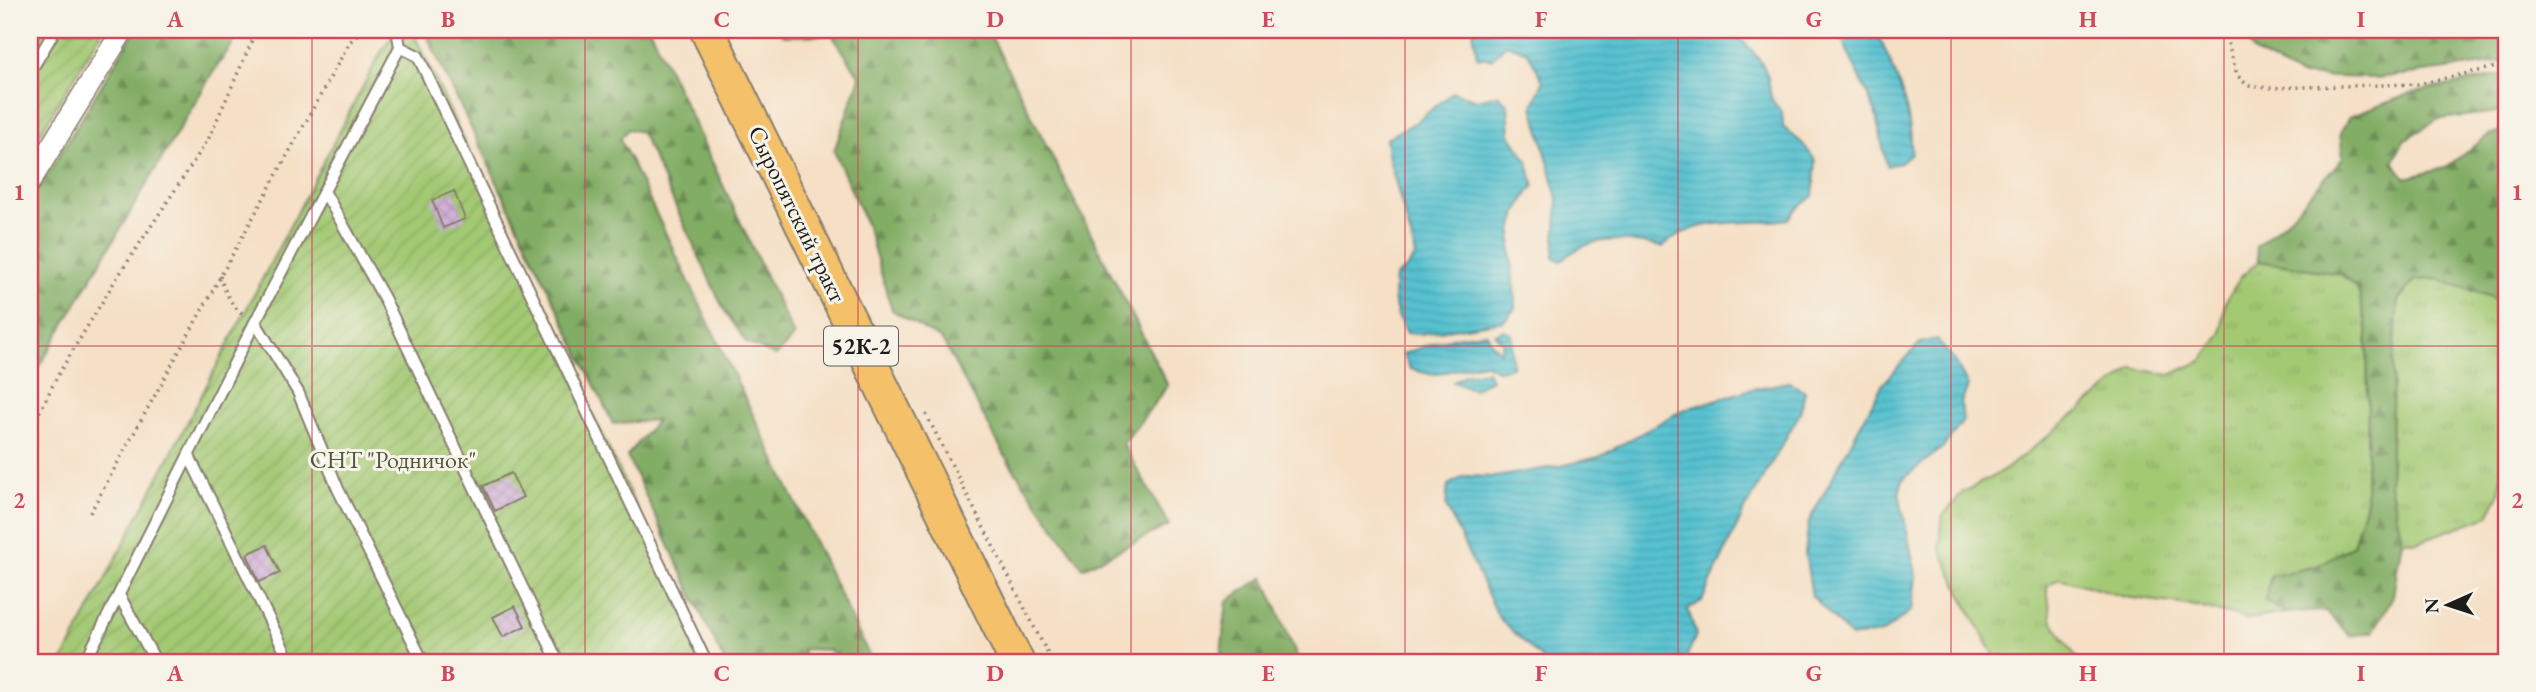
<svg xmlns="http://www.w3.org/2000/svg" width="2536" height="692" font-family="'EB Garamond',serif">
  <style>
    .grass { fill: url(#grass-tufts); stroke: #607248; stroke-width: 2 }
    .forest { fill: url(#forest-firs); stroke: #4f6440; stroke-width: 2 }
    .garden { fill: url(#garden-furrows); stroke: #607248; stroke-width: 2 }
    .water { fill: url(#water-rules); stroke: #396e76; stroke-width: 2 }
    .building { fill: url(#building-cross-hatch) }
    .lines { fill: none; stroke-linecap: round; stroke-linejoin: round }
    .service-casing { stroke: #887e70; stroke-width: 14 }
    .minor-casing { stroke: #887e70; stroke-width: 24 }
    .primary-casing { stroke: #887e70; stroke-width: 37 }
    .path { stroke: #887e70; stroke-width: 3.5; stroke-dasharray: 2 5; stroke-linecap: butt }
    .service { stroke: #fff; stroke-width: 10 }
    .minor { stroke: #fff; stroke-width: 21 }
    .primary { stroke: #f4c16a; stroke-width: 33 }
    .grid { fill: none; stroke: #d1495b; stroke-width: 2; stroke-opacity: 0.55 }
    .labels { text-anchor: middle; stroke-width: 6; stroke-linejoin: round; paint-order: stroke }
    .shield { fill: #f7f3e8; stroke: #5e5c59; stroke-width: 2 }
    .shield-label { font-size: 23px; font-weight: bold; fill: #1c1c1c }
    .street-label { font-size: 24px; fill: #1c1c1c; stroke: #f7f3e8 }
    .park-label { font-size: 24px; fill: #4b593a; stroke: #f7f3e8 }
    .neatline { fill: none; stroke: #d1495b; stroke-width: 2.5 }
    .grid-label { font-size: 23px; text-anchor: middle; font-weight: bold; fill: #d1495b }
  </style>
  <defs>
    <pattern id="grass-tufts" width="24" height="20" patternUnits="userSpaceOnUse" patternTransform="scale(1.75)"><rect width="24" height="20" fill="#a3c973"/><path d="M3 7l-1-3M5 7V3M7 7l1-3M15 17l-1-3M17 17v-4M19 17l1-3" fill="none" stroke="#8cac63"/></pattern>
    <pattern id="forest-firs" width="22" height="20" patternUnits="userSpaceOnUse" patternTransform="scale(1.75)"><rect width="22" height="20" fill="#82ad65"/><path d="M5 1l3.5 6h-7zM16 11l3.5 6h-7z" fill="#6a8c52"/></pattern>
    <pattern id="garden-furrows" width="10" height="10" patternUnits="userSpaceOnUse" patternTransform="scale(1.75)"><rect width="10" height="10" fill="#a3c973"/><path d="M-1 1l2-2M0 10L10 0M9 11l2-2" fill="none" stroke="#8cac63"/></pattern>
    <pattern id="water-rules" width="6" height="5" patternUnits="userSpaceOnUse" patternTransform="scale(1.75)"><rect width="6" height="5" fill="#56c1d0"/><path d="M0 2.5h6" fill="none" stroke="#4aa5b2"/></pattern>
    <pattern id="building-cross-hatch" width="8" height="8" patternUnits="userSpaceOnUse" patternTransform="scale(1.75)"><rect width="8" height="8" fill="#d2b1d8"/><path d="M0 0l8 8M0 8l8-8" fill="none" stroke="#b498b9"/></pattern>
  </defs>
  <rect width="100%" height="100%" fill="#f7f3e8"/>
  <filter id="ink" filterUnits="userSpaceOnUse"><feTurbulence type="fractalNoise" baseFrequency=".0143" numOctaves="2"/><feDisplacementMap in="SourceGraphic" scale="14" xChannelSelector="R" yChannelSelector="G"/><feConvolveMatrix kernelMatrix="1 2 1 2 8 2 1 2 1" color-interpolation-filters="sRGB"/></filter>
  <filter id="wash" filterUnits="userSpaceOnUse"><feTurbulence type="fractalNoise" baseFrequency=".00686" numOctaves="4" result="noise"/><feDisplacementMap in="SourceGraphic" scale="28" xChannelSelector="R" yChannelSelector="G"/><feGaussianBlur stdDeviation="1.57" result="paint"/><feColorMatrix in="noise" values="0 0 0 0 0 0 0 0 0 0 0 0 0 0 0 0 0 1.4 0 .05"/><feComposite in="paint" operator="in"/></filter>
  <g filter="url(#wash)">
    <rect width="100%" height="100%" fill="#f5dfc5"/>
    <path class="grass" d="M2258,261L2341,274L2358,289L2367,329L2368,401L2366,502L2353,545L2317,566L2271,576L2265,601L2287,613L2248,619L2195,606L2125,597L2059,578L2047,586L2051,619L2079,662H1998L1967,606L1940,548L1942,517L1963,492L2005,470L2133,368L2170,375L2202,361L2221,334L2225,302L2241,277Z
      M2437,279L2506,302V465L2501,478L2499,495L2488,516L2417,542L2402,540L2390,484L2393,370L2398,300L2415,280Z"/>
    <path class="forest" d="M135,30H242L210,77L30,382V203Z
      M424,30H650L794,336L776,356L746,342L723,308L641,132L628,129L620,139L871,659L868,662H842L829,650L802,649L805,662H724L627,456L657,420L613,424Z
      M778,30H988L1168,386L1123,444L1169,525L1083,568L1008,461L942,340L892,310L867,226L834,151L860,77L832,35L784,36Z
      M2241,30H2506V56L2501,62L2377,78L2300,76L2254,52Z
      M2502,75H2506V111L2439,119L2404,140L2393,162L2406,178L2445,168L2489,135L2506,129V302L2437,279L2415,280L2398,300L2393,370L2390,484L2402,540L2393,596L2373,632L2350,636L2326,611L2287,613L2265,601L2271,576L2317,566L2353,545L2366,502L2368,401L2367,329L2358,289L2341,274L2258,261L2256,247L2290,217L2343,158L2340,133L2349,117L2415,92Z
      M1264,577L1299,662H1220L1227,601Z"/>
    <path class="garden" d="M30,30H103L30,150Z
      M396,30H412L709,662H62L381,52Z"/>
    <path class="water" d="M1473,30H1730C1742,40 1760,56 1766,72C1774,92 1763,93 1782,112L1783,127L1802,143L1816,161L1813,196L1797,208L1788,219C1743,226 1698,214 1662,247C1625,239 1591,233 1561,261L1554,257L1558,199L1533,106L1543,81L1528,52L1506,44L1492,59L1477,57Z
      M1838,30H1875C1894,66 1913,112 1911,153L1901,162L1887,166L1875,111Z
      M1453,92L1477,100L1498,95L1508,105L1510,134L1528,162L1534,186C1501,222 1512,263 1516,307L1504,321L1419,334L1407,333C1394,315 1393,298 1395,277L1407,268L1416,255L1389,159L1386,139L1416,122Z
      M1504,330L1512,334V367L1498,370L1483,363L1433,375L1410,369L1403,354C1430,344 1458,334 1487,333L1492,344L1500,352L1503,343L1495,334Z
      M1936,339L1955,361L1968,386L1961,403L1963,421L1944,446L1903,479L1899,493L1916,575L1912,610L1882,633L1851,637L1812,596L1805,553L1809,521L1882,385L1920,343Z
      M1487,371L1491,380L1473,389L1453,382L1464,375Z
      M1789,382L1805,391L1800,413L1743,513L1702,601L1688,609L1696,635L1687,656L1669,662H1545L1499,618L1446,506L1448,485L1465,476L1495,477L1560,466L1599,457L1683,410L1752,389Z"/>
    <g id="blocks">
      <path class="building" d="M454,191L465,219L443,228L432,200Z
        M511,473L523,497L495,511L483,486Z
        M267,545L280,573L259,582L247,554Z
        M515,606L525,626L503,637L493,617Z"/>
    </g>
  </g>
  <g filter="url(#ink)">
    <use href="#blocks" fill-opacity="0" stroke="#887e70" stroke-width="2"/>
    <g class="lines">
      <defs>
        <path id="service" d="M400,47L418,56L706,662
          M30,72L55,30
          M324,191L384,298L558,662
          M255,322L298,392L338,489L423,662
          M189,456L290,662
          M119,595L156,662
          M85,662L255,322L400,47L397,30"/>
        <path id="minor" d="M30,181L123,30"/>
        <path id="primary" d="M707,30L1017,662"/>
      </defs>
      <use href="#service" class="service-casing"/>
      <use href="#minor" class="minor-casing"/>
      <use href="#primary" class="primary-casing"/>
      <path class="path" d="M2224,30L2237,75L2248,86L2269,88L2418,84L2506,65
        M220,276C225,292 231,306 244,315
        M926,414L1052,662
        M30,431L58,375L113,284L208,140L257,30
        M90,513L336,67L350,42L361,30"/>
      <use href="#service" class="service"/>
      <use href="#minor" class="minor"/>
      <use href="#primary" class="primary"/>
    </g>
  </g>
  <path class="grid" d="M312,30V662M585,30V662M858,30V662M1131,30V662M1405,30V662M1678,30V662M1951,30V662M2224,30V662M30,346H2506"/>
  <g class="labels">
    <rect class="shield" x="824" y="326.5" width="74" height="39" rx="5"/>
    <g class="shield-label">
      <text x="861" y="354">52К-2</text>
    </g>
    <g class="street-label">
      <text transform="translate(797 214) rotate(64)" y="8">Сыропятский тракт</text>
    </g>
    <g class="park-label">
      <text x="393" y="468">СНТ "Родничок"</text>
    </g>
  </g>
  <rect width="2536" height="692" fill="none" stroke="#f7f3e8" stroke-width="77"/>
  <g transform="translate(2448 605) rotate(267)" stroke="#f7f3e8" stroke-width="5" paint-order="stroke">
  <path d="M0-5L12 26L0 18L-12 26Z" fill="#1c1c1c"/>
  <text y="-10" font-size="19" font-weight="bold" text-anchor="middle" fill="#1c1c1c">N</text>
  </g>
  <rect x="38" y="38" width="2460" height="616" class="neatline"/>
  <g class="grid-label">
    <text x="175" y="27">A</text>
    <text x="448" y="27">B</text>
    <text x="722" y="27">C</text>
    <text x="995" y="27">D</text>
    <text x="1268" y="27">E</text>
    <text x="1541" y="27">F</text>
    <text x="1814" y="27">G</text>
    <text x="2088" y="27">H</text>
    <text x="2361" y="27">I</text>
    <text x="19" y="200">1</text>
    <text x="2517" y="200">1</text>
    <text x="19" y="508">2</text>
    <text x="2517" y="508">2</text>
    <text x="175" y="681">A</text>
    <text x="448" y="681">B</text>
    <text x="722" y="681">C</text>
    <text x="995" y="681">D</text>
    <text x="1268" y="681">E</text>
    <text x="1541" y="681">F</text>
    <text x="1814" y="681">G</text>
    <text x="2088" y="681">H</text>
    <text x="2361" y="681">I</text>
  </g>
</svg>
